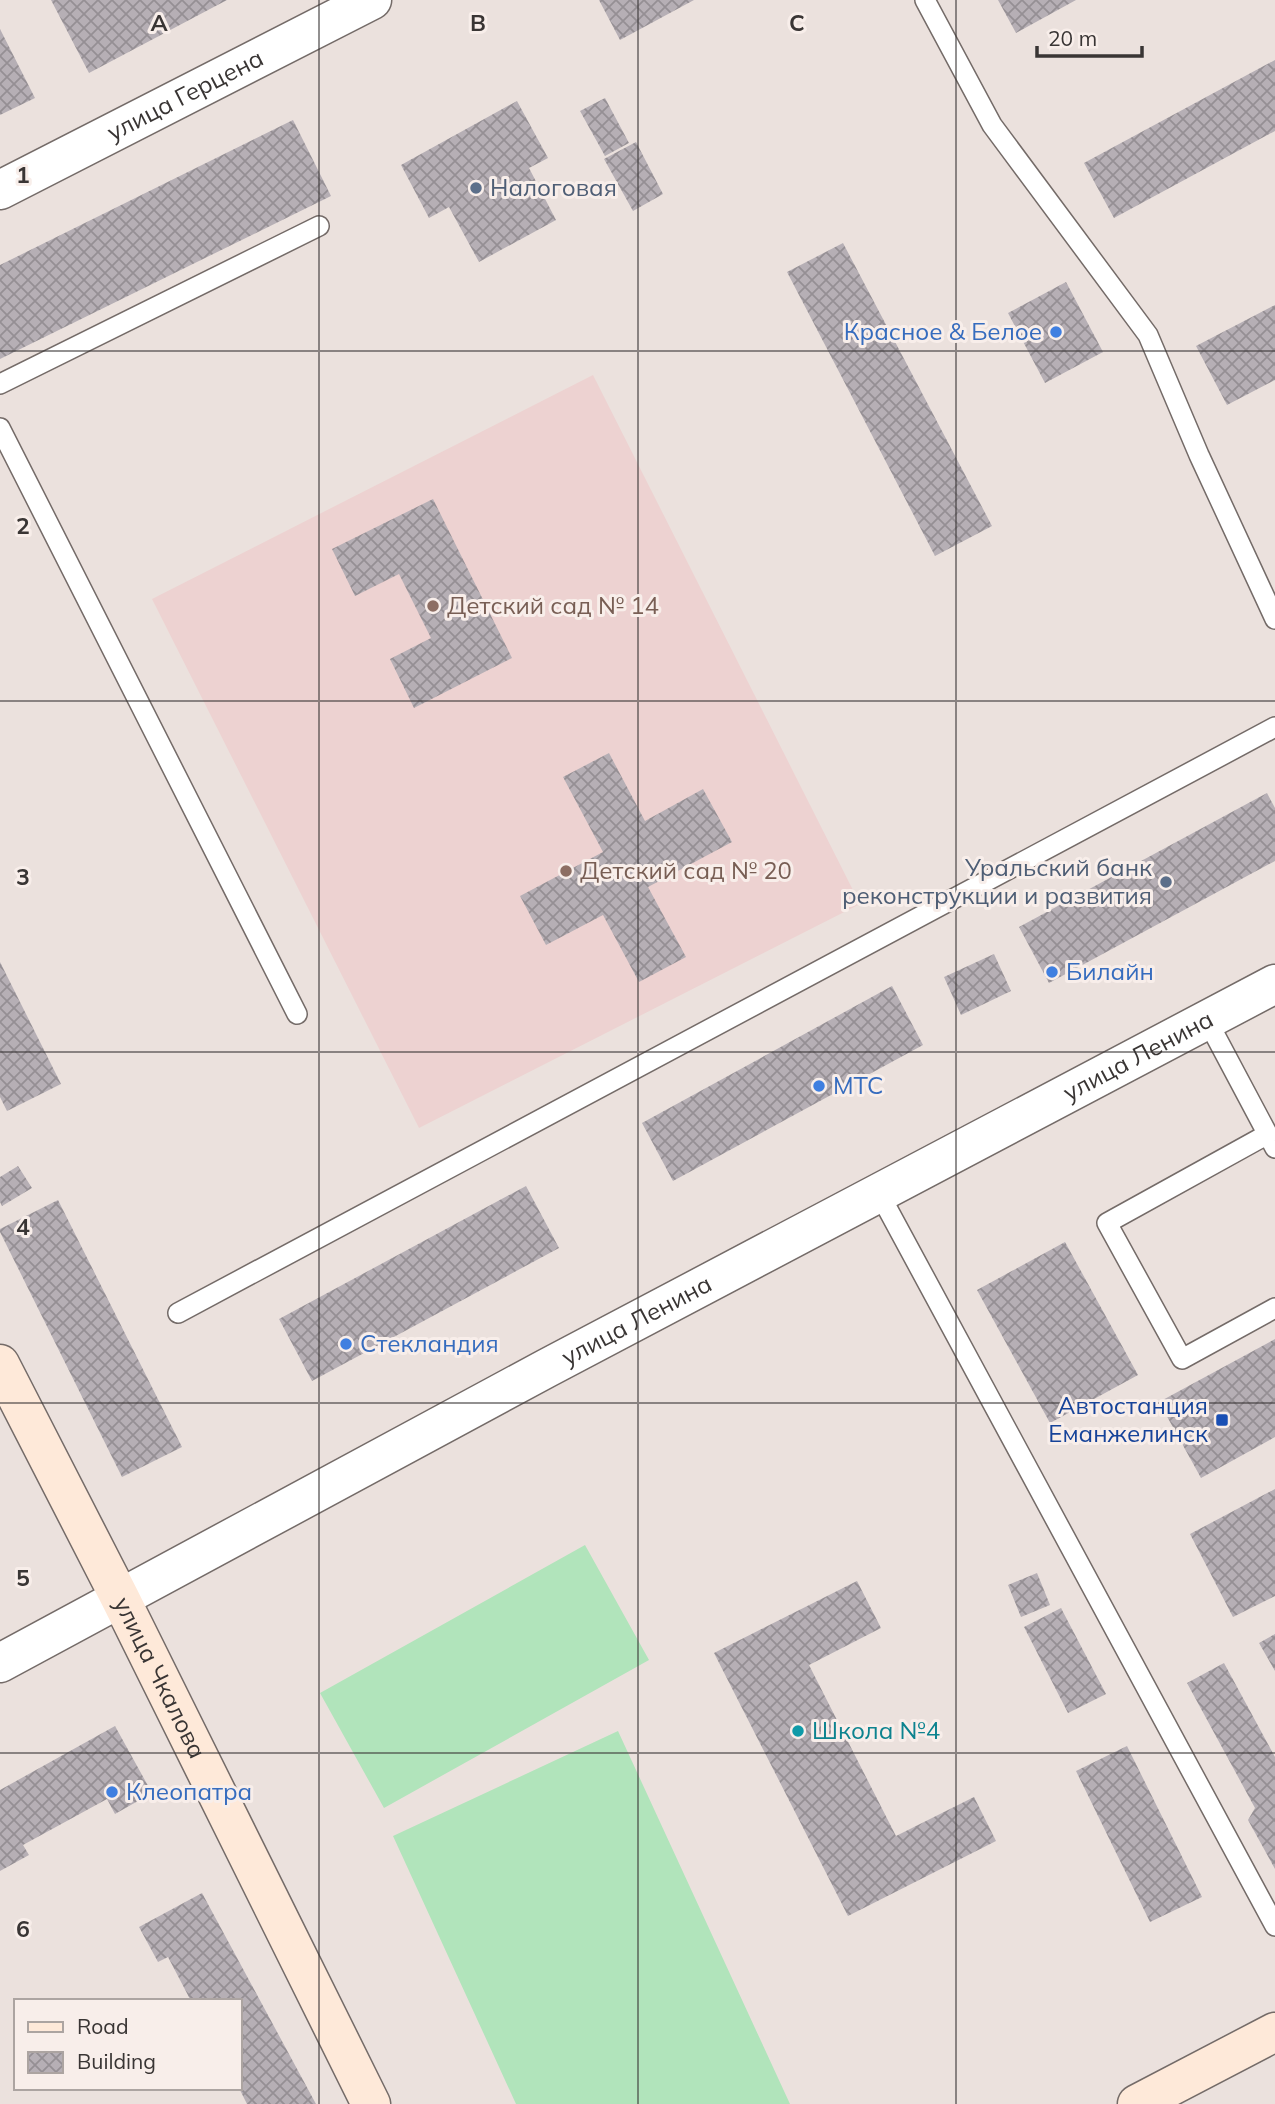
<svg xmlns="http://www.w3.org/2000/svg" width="1275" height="2104" font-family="Mulish,sans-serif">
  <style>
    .education { fill: #edd2d1 }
    .pitch { fill: #b1e4bb }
    .building { fill: url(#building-cross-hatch) }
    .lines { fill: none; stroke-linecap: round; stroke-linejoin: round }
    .service-casing { stroke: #746b68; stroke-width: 22 }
    .minor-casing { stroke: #746b68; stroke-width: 41 }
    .tertiary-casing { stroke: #746b68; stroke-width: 41 }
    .secondary-casing { stroke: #746b68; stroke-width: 41 }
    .service { stroke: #fff; stroke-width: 19 }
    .minor { stroke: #fff; stroke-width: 38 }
    .tertiary { stroke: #fff; stroke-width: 38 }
    .secondary { stroke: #fee9d9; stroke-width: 38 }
    .grid { fill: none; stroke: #393534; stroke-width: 2; stroke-opacity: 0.55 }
    .service-dot { fill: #5c6f8a; stroke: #f8eeea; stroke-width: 2.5 }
    .shop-dot { fill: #3f7fe0; stroke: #f8eeea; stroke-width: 2.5 }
    .education-dot { fill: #8d6e63; stroke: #f8eeea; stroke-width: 2.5 }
    .transit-dot { fill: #1a4fb4; stroke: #f8eeea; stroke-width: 2.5 }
    .culture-dot { fill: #0f9aa8; stroke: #f8eeea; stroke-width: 2.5 }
    .labels { text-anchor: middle; stroke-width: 6; stroke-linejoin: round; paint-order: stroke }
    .street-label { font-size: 24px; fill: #393534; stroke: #f8eeea }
    .service-label { font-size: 24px; fill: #4e5e75; stroke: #f8eeea; text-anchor: start }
    .shop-label { font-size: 24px; fill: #366cbe; stroke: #f8eeea; text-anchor: start }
    .education-label { font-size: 24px; fill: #785e54; stroke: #f8eeea; text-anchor: start }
    .transit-label { font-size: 24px; fill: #164399; stroke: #f8eeea; text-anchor: end }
    .culture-label { font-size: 24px; fill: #0d838f; stroke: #f8eeea; text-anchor: start }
    .grid-label { font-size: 23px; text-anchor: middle; font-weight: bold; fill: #393534; stroke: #f8eeea; stroke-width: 6; stroke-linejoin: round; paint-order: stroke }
  </style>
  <defs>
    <pattern id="building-cross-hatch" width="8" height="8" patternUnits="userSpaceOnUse" patternTransform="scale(1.75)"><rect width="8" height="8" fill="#b6afb5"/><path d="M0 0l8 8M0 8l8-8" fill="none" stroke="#958f94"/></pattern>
  </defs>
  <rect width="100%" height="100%" fill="#ebe1dd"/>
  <path class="education" d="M593,375L860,904L419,1128L152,599Z"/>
  <path class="pitch" d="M585,1545L649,1660L384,1808L320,1693Z
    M618,1731L790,2104H516L393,1836Z"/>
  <path class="building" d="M51,0H227L89,73Z
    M599,0H694L620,40Z
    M998,0H1076L1016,33Z
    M0,29L35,98L0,115Z
    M1275,60V131L1114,218L1084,163Z
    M605,98L629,143L605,156L580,111Z
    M517,101L548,158L529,168L556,220L479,262L449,207L429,218L401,165Z
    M293,120L331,196L0,359V265Z
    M636,142L663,194L633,211L604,159Z
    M843,243L992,526L935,556L787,272Z
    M1066,282L1103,352L1045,383L1008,313Z
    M1275,305V380L1227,405L1196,346Z
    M433,499L512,658L414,708L390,659L431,638L399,574L355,596L332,549Z
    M609,753L645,821L703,789L732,842L648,887L686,957L639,982L603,915L546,945L520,896L603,852L563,777Z
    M1267,793L1275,808V861L1049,983L1019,927Z
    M994,954L1011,991L961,1015L944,977Z
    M0,962L61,1084L7,1111L0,1097Z
    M892,986L923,1045L673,1181L642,1123Z
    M18,1166L32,1188L2,1206L0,1202V1177Z
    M526,1186L559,1248L312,1381L279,1319Z
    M58,1200L182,1447L122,1477L0,1232V1229Z
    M1065,1242L1138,1375L1050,1423L977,1290Z
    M1275,1339V1437L1201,1478L1159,1402Z
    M1275,1489V1596L1233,1617L1190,1534Z
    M1037,1573L1050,1605L1021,1617L1008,1585Z
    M857,1581L881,1628L809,1665L896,1836L974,1797L996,1841L848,1916L714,1653Z
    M1061,1608L1106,1694L1068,1713L1024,1627Z
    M1275,1634V1671L1259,1643Z
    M1224,1663L1275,1757V1869L1248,1820L1255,1808L1187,1683Z
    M115,1726L152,1793L115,1814L107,1799L23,1845L29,1855L0,1871V1790Z
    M1127,1746L1202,1897L1150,1922L1076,1771Z
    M202,1893L316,2104H247L239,2088L240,2001H191L168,1957L158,1962L139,1927Z"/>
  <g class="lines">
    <defs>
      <path id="service" d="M925,0L992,125L1148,335L1199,455L1275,619
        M0,384L319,226
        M0,428L297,1014
        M1207,1020L1275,1148
        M1268,1134L1107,1223L1182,1359L1275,1308
        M879,1193L1275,1926
        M178,1313L1275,727"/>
      <g id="minor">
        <path id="s1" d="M0,1663L547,1368L1275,984"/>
      </g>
      <g id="tertiary">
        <path id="s2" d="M0,190L372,0"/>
      </g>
      <g id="secondary">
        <path id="s3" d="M0,1364L120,1598L371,2104"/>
        <path d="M1137,2104L1275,2032"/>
      </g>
    </defs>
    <use href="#service" class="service-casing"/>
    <use href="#minor" class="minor-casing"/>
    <use href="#tertiary" class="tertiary-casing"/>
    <use href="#secondary" class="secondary-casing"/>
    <use href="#service" class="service"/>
    <use href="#minor" class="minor"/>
    <use href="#tertiary" class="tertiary"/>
    <use href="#secondary" class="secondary"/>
  </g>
  <path class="grid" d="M319,0V2104M638,0V2104M956,0V2104M0,351H1275M0,701H1275M0,1052H1275M0,1403H1275M0,1753H1275"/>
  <g class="service-dot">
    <circle cx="476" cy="188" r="7"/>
    <circle cx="1166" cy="882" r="7"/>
  </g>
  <g class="shop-dot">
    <circle cx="1056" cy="332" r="7"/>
    <circle cx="1052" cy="972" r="7"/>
    <circle cx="819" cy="1086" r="7"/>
    <circle cx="346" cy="1344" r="7"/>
    <circle cx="112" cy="1792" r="7"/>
  </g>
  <g class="education-dot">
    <circle cx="433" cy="606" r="7"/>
    <circle cx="566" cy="871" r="7"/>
  </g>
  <rect class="transit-dot" x="1215" y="1413" width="14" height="14" rx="3.5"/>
  <circle class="culture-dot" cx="798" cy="1731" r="7"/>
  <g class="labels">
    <g class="street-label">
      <text dy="8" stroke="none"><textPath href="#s2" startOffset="208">улица Герцена</textPath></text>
      <text dy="8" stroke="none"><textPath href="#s1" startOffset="1290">улица Ленина</textPath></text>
      <text dy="8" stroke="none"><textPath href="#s1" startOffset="723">улица Ленина</textPath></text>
      <text dy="8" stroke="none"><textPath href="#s3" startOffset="352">улица Чкалова</textPath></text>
    </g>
    <g class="service-label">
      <text x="490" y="196">Налоговая</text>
      <text x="1152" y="876" text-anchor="end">Уральский банк<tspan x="1152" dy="28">реконструкции и развития</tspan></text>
    </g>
    <g class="shop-label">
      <text x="1042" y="340" text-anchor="end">Красное &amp; Белое</text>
      <text x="1066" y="980">Билайн</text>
      <text x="833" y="1094">МТС</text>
      <text x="360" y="1352">Стекландия</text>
      <text x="126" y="1800">Клеопатра</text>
    </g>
    <g class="education-label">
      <text x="447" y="614">Детский сад № 14</text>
      <text x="580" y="879">Детский сад № 20</text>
    </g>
    <g class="transit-label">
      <text x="1208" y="1414">Автостанция<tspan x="1208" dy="28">Еманжелинск</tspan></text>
    </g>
    <g class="culture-label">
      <text x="812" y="1739">Школа №4</text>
    </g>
  </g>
  <g class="grid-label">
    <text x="159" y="31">A</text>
    <text x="478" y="31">B</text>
    <text x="797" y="31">C</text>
    <text x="23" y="183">1</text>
    <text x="23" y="534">2</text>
    <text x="23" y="885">3</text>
    <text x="23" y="1235">4</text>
    <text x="23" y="1586">5</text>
    <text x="23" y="1937">6</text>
  </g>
  <rect x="14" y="1999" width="228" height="91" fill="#f8eeea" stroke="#aca4a1" stroke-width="2"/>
  <rect x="28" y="2022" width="35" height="10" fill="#fee9d9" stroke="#aca4a1" stroke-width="2"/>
  <text x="77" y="2034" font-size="21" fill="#393534">Road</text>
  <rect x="28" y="2052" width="35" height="21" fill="url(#building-cross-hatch)" stroke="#aca4a1" stroke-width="2"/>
  <text x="77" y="2069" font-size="21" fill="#393534">Building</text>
  <path d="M1037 46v10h105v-10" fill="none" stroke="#393534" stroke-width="3.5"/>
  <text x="1048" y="46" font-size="21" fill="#393534" stroke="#f8eeea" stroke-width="5" paint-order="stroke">20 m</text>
</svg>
